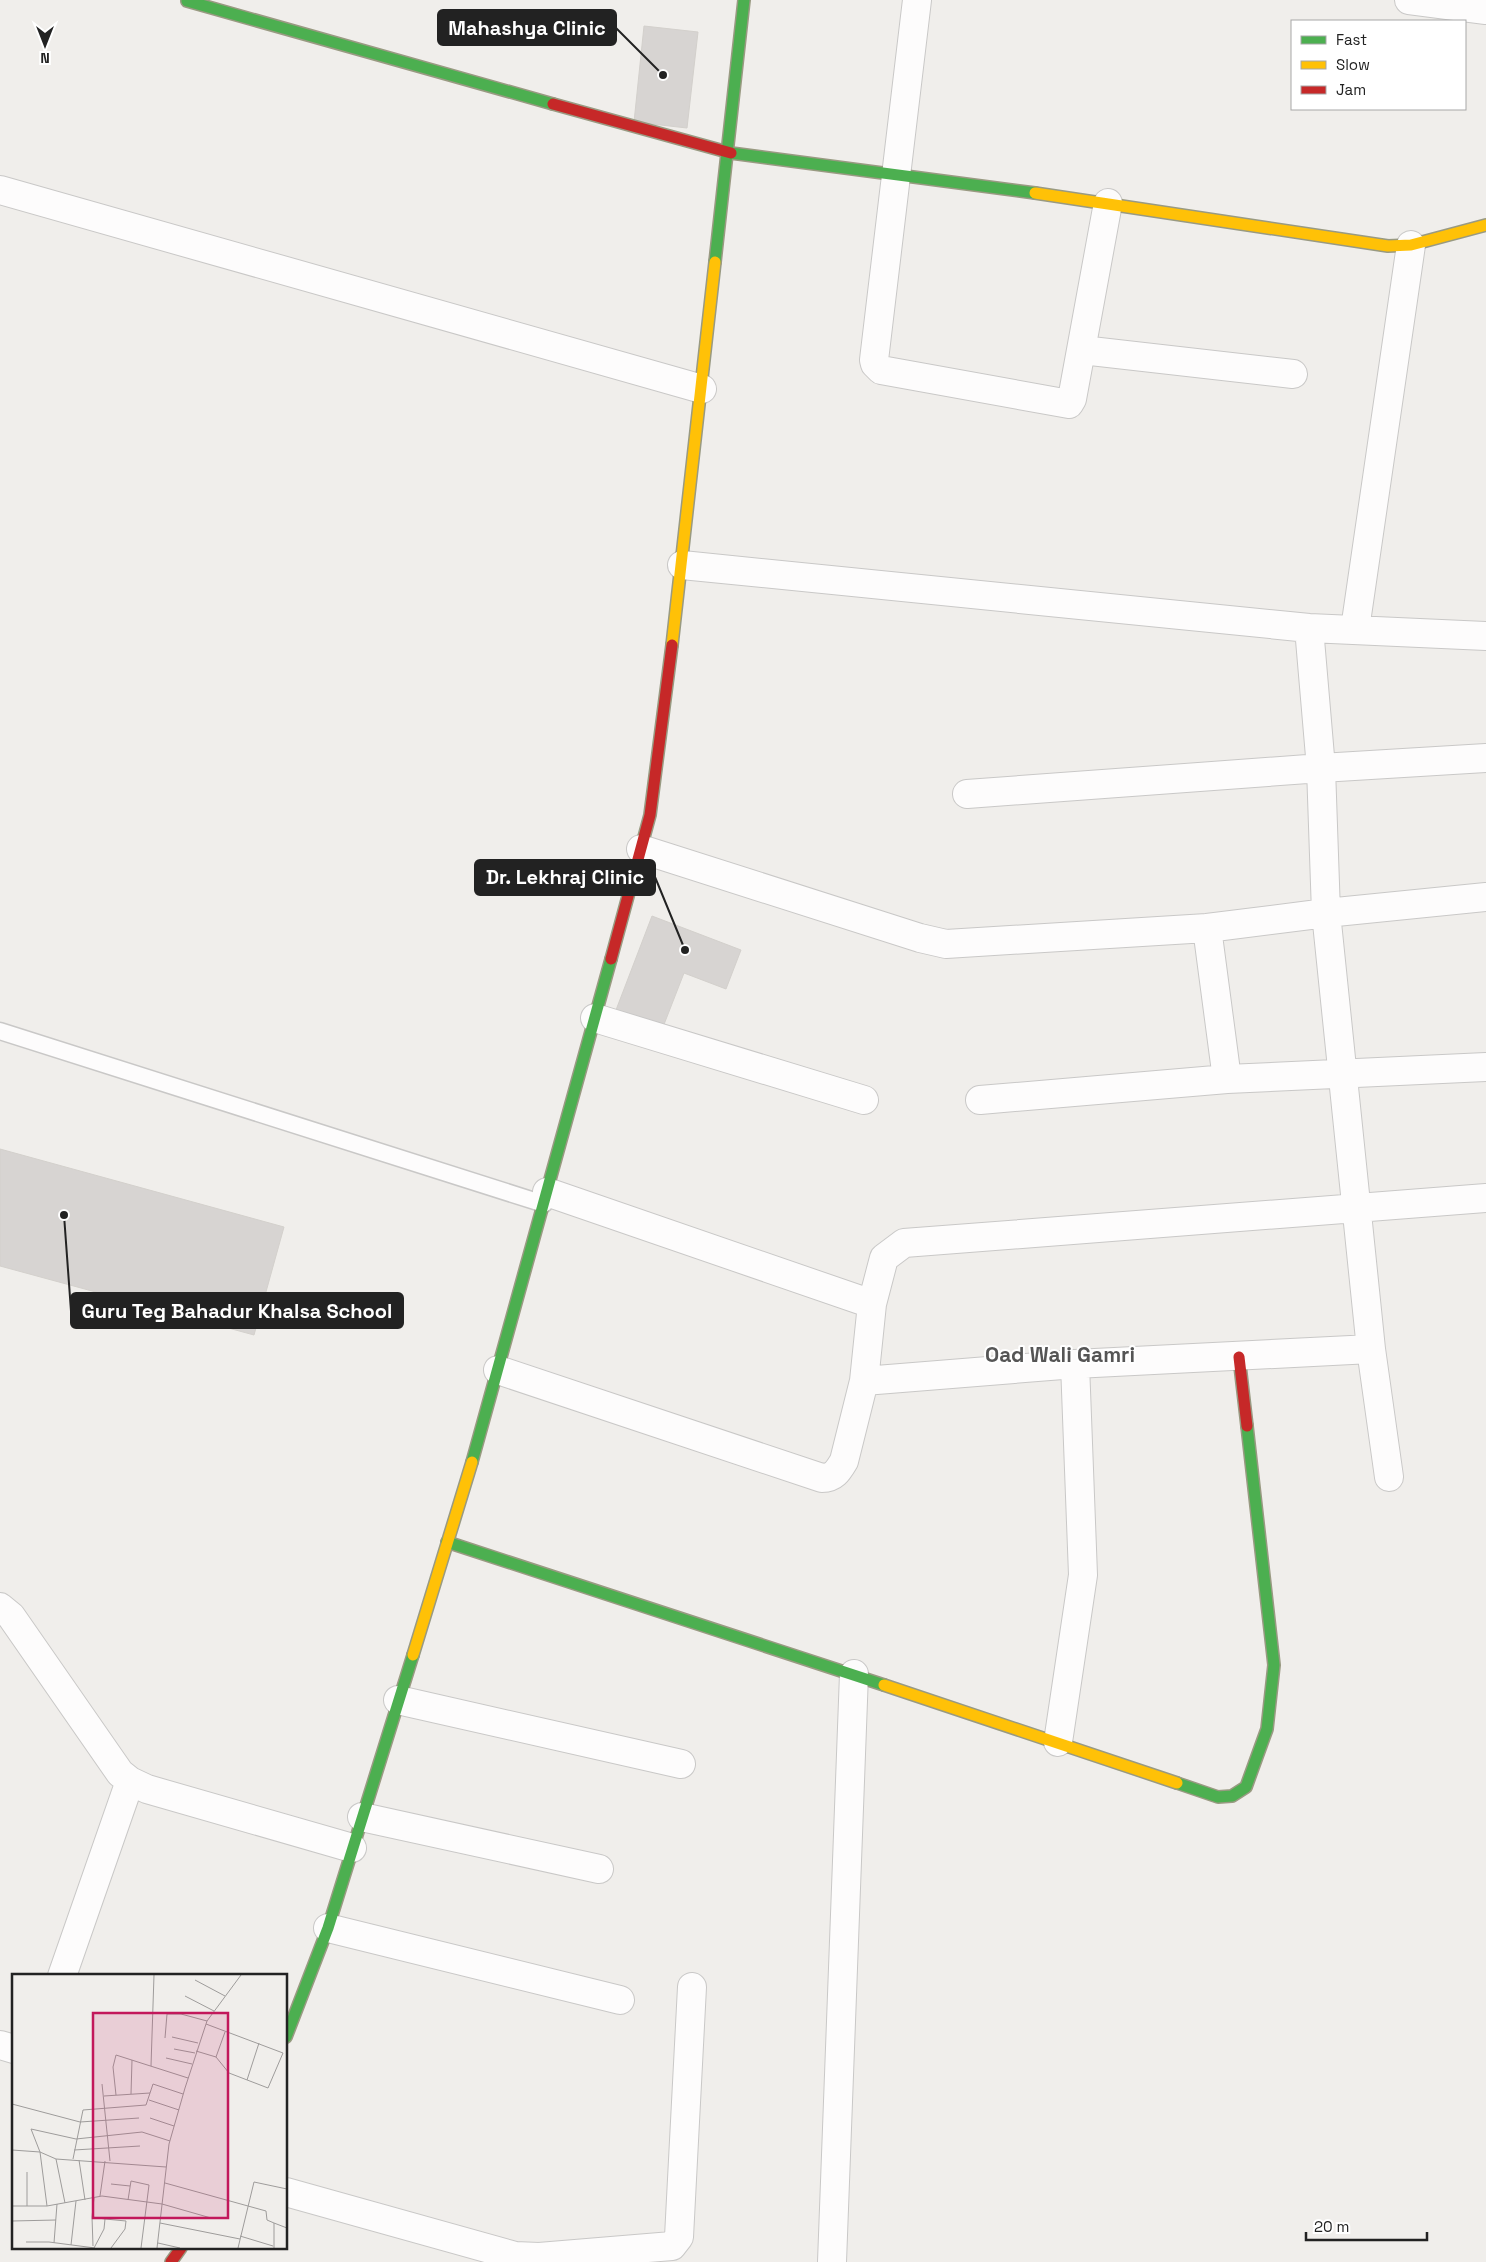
<svg xmlns="http://www.w3.org/2000/svg" width="1486" height="2262" font-family="'Space Grotesk',sans-serif">
  <style>
    .building { fill: #d7d4d2; stroke: #d3d0cc }
    .lines { fill: none; stroke-linecap: round; stroke-linejoin: round }
    .lane-casing { stroke: #c9c8c7; stroke-width: 19 }
    .street-casing { stroke: #c9c8c7; stroke-width: 30 }
    .fast-casing { stroke: #999a82; stroke-width: 14 }
    .slow-casing { stroke: #999a82; stroke-width: 14 }
    .jam-casing { stroke: #999a82; stroke-width: 14 }
    .lane { stroke: #fdfcfc; stroke-width: 16 }
    .street { stroke: #fdfcfc; stroke-width: 28 }
    .fast { stroke: #4caf50; stroke-width: 11 }
    .slow { stroke: #ffc107; stroke-width: 11 }
    .jam { stroke: #c62828; stroke-width: 11 }
    .labels { text-anchor: middle; stroke-width: 4; stroke-linejoin: round; paint-order: stroke }
    .quarter-label { font-size: 21px; font-weight: bold; fill: #555; stroke: #fff }
    .inset-road { fill: none; stroke: #9e9c9b; stroke-width: 1 }
    .view { fill: #c2185b; fill-opacity: 0.15; stroke: #c2185b; stroke-width: 2.5 }
    .inset-edge { fill: none; stroke: #222; stroke-width: 2.5 }
    .leader { fill: none; stroke: #222; stroke-width: 2 }
    .callout-dot { fill: #222; stroke: #fff; stroke-width: 2 }
    .callout { fill: #222; stroke: #222; stroke-width: 2 }
    .callout-label { font-size: 20px; text-anchor: middle; font-weight: bold; fill: #fff }
  </style>
  <rect width="100%" height="100%" fill="#f0eeeb"/>
  <path class="building" d="M644,26L698,32L687,128L634,122Z
    M652,916L741,950L726,989L684,973L663,1027L616,1010Z
    M0,1149L284,1227L254,1335L0,1266Z"/>
  <g class="lines">
    <defs>
      <path id="lane" d="M0,1031L544,1204"/>
      <path id="street" d="M917,0L874,360L875,364L881,370L1069,404L1072,399L1108,203
        M1409,0L1486,10
        M0,190L702,389
        M1082,350L1293,374
        M682,565L1309,628L1486,636
        M1309,628L1321,768L1326,913L1371,1349L1389,1477
        M1355,629L1411,245
        M967,794L1321,768L1486,758
        M641,849L920,938L946,944L1207,928L1326,913L1486,897
        M1207,928L1227,1079
        M595,1018L864,1100
        M980,1100L1227,1079L1486,1067
        M547,1192L872,1304
        M498,1370L822,1478C834,1478 838,1471 844,1461L864,1381L872,1304L884,1258L904,1243L1486,1198
        M864,1381L1075,1364L1371,1349
        M0,1607L11,1616L120,1773L130,1781L147,1789L352,1848
        M398,1700L681,1764
        M1058,1742L1083,1575L1075,1364
        M362,1817L599,1869
        M328,1928L620,2000
        M62,1976L130,1781
        M0,2045L14,2049
        M286,2192L515,2256L539,2257L672,2246L679,2237L692,1987
        M832,2262L854,1674"/>
      <path id="fast" d="M187,1L553,104
        M731,153L1035,193
        M715,262L744,0
        M472,1462L611,959
        M447,1542L884,1685
        M1177,1783L1218,1797L1232,1796L1246,1787L1267,1729L1274,1665L1247,1426
        M286,2037L328,1928L413,1655"/>
      <path id="slow" d="M1035,193L1388,246L1411,245L1486,225
        M672,645L715,262
        M413,1655L472,1462
        M884,1685L1177,1783"/>
      <path id="jam" d="M553,104L731,153
        M611,959L650,815L672,645
        M1239,1357L1247,1426
        M171,2262L181,2248"/>
    </defs>
    <use href="#lane" class="lane-casing"/>
    <use href="#street" class="street-casing"/>
    <use href="#fast" class="fast-casing"/>
    <use href="#slow" class="slow-casing"/>
    <use href="#jam" class="jam-casing"/>
    <use href="#lane" class="lane"/>
    <use href="#street" class="street"/>
    <use href="#fast" class="fast"/>
    <use href="#slow" class="slow"/>
    <use href="#jam" class="jam"/>
  </g>
  <g class="labels">
    <g class="quarter-label">
      <text x="1060" y="1362">Oad Wali Gamri</text>
    </g>
  </g>
  <g transform="translate(12 1974)">
    <rect width="275" height="275" fill="#f0eeeb"/>
    <path class="inset-road" d="M183,6L213,22M173,22L202,37M160,63L186,69M153,64L155,40H169L195,47M162,75L183,79M184,77L204,83L217,99L256,114L271,79L194,50M204,83L213,58M154,84L180,90M139,92L142,1M235,106L247,69M90,110L98,187M119,120L120,86M104,121L101,93L104,81L176,104M92,122L138,119M137,126L167,136M0,130L68,148L127,144M138,144L162,152M0,176L28,178L35,232M62,176L128,172M44,185L53,229M61,185L71,136L134,131L141,110L171,120M67,186L73,226M154,193L44,185L28,178L19,155L64,165L130,158L158,167M15,198V232M153,209L254,237L255,246L262,249M99,210L118,212M88,222L93,187M82,224L80,243L93,245M116,226L119,207L137,211L129,274M0,232H35L90,222L150,230L199,244M80,243L81,272M0,247L44,246M148,249L228,265M228,262L261,272M14,268H37L83,274M42,269L45,230M146,269L168,274M59,271L64,227M82,274L92,255L93,245L114,247L113,255L99,274M145,274L157,170L173,114L195,47L229,1M226,274L242,208L275,215M262,274V249L275,254"/>
    <path class="view" d="M81,39H216V244H81Z"/>
    <rect width="275" height="275" class="inset-edge"/>
  </g>
  <path class="leader" d="M663 75L616 28M685 950L655 877M64 1215L71 1311"/>
  <g class="callout-dot">
    <circle cx="663" cy="75" r="5"/>
    <circle cx="685" cy="950" r="5"/>
    <circle cx="64" cy="1215" r="5"/>
  </g>
  <g class="callout">
    <rect x="438" y="10" width="178" height="35" rx="5"/>
    <rect x="475" y="860" width="180" height="35" rx="5"/>
    <rect x="71" y="1293" width="332" height="35" rx="5"/>
  </g>
  <g class="callout-label">
    <text x="527" y="35">Mahashya Clinic</text>
    <text x="565" y="884">Dr. Lekhraj Clinic</text>
    <text x="237" y="1318">Guru Teg Bahadur Khalsa School</text>
  </g>
  <rect x="1291" y="20" width="175" height="90" fill="#ffffff" stroke="#a7a7a7"/>
  <rect x="1301" y="36" width="25" height="8" fill="#4caf50" stroke="#a7a7a7"/>
  <text x="1336" y="45" font-size="15" fill="#222222">Fast</text>
  <rect x="1301" y="61" width="25" height="8" fill="#ffc107" stroke="#a7a7a7"/>
  <text x="1336" y="70" font-size="15" fill="#222222">Slow</text>
  <rect x="1301" y="86" width="25" height="8" fill="#c62828" stroke="#a7a7a7"/>
  <text x="1336" y="95" font-size="15" fill="#222222">Jam</text>
  <g transform="translate(45 45) rotate(180)" stroke="#ffffff" stroke-width="4" paint-order="stroke">
  <path d="M0-4L9 19L0 12L-9 19Z" fill="#222222"/>
  <text y="-8" font-size="14" font-weight="bold" text-anchor="middle" fill="#222222">N</text>
  </g>
  <path d="M1306 2232v8h121v-8" fill="none" stroke="#222222" stroke-width="2.5"/>
  <text x="1314" y="2232" font-size="15" fill="#222222" stroke="#ffffff" stroke-width="4" paint-order="stroke">20 m</text>
</svg>
